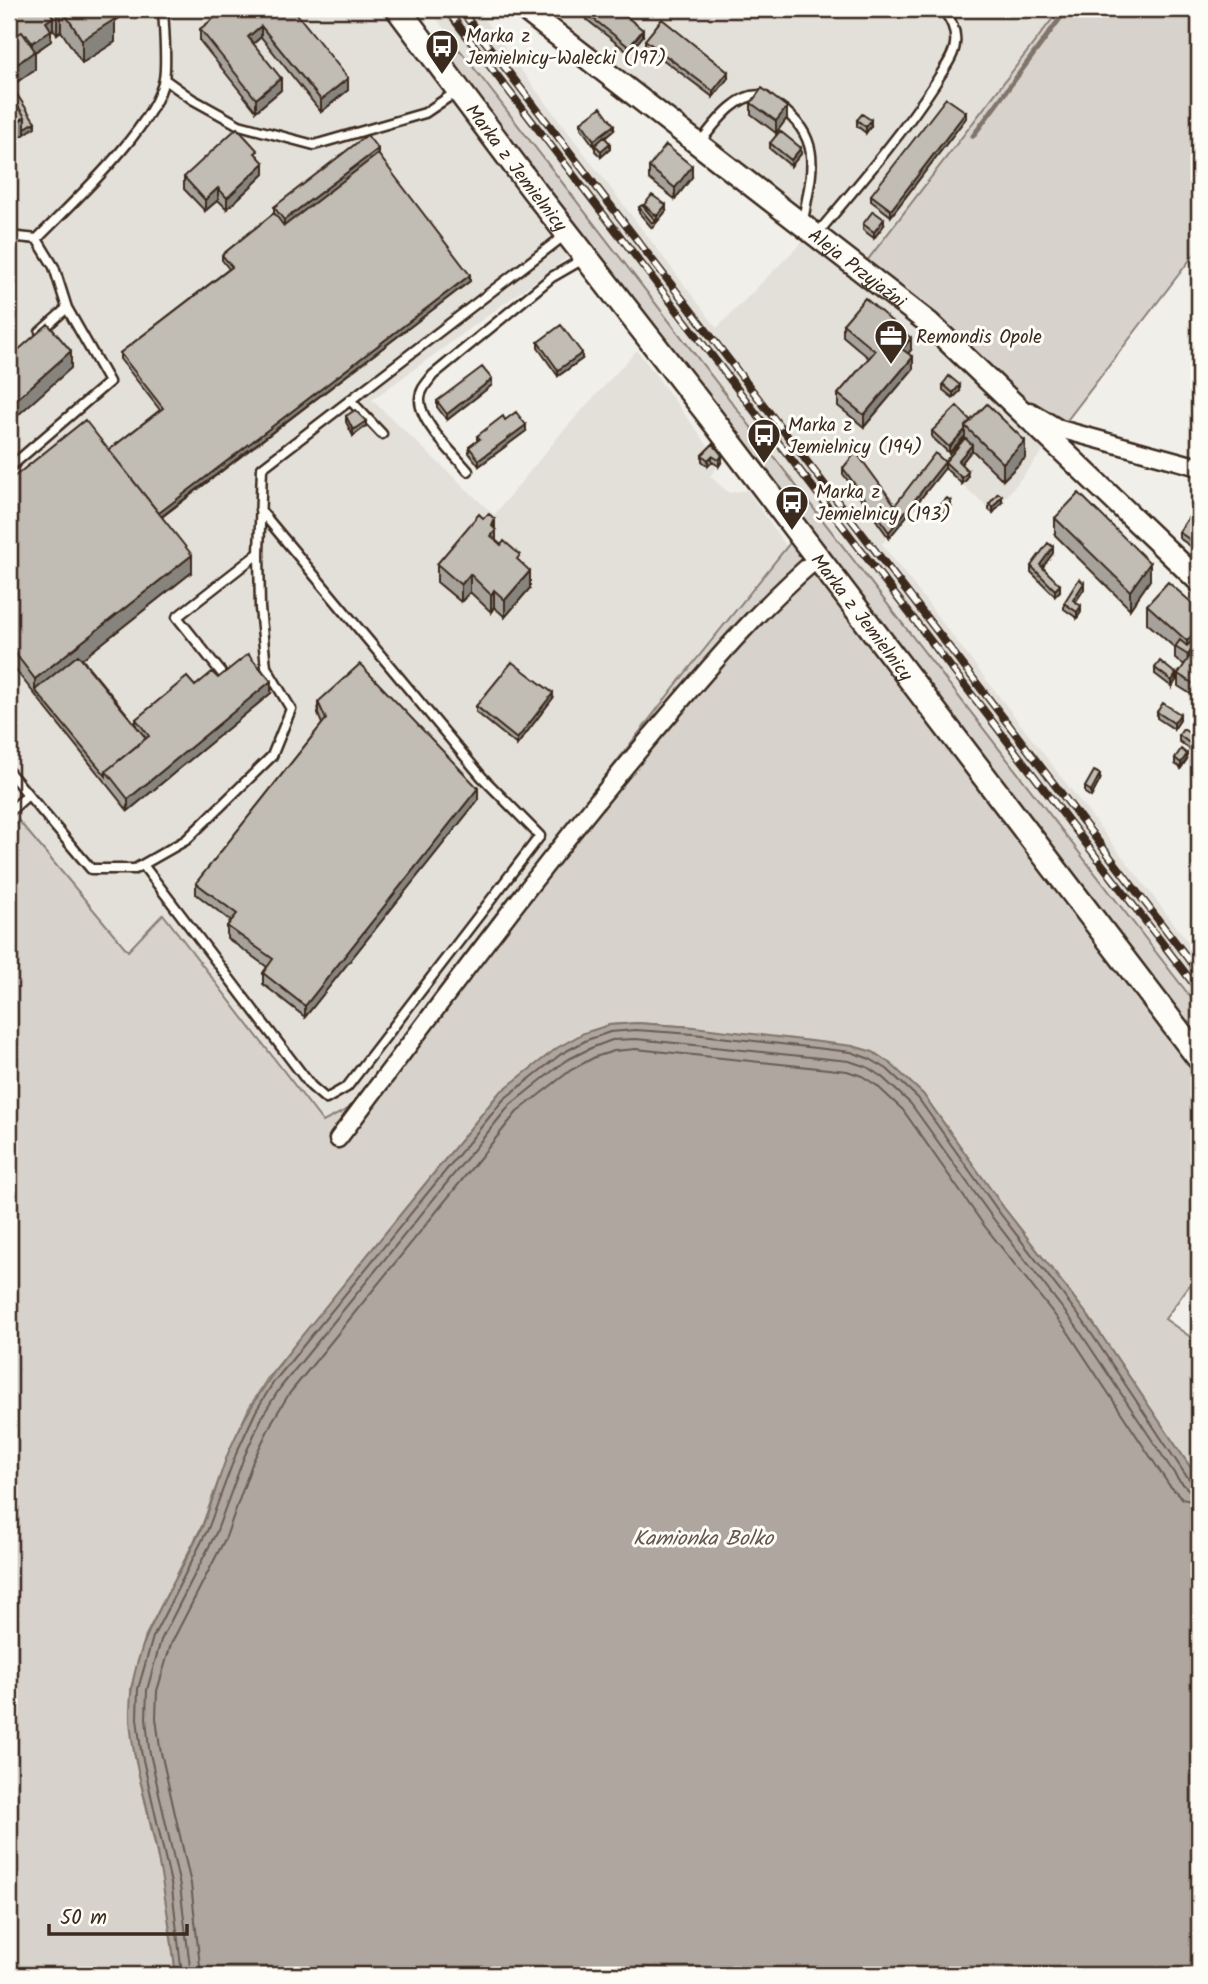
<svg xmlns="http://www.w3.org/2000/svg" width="1208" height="1984" font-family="Kalam,sans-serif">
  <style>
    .built { fill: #e3e0da }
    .green { fill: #d7d2cc; stroke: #897e75; stroke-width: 2 }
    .water { fill: #aea69f; stroke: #80746b; stroke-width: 2 }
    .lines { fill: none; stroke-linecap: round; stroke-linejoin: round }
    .shore { stroke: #695c52; stroke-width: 2 }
    .stream { stroke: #80746b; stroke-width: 5 }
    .service-casing { stroke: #3b2a1e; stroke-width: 13 }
    .minor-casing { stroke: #3b2a1e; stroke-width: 21 }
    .tertiary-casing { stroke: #3b2a1e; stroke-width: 26 }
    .secondary-casing { stroke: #3b2a1e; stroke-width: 28 }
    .service { stroke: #fdfcf7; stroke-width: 8 }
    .minor { stroke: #fdfcf7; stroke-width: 16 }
    .tertiary { stroke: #fdfcf7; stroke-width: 21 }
    .secondary { stroke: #fdfcf7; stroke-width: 23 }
    .rail-casing { stroke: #3b2a1e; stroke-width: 8 }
    .rail { stroke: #fdfcf7; stroke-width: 5; stroke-dasharray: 16; stroke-linecap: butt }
    .wall { fill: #a6a29b; stroke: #3b2a1e; stroke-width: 2 }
    .shaded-wall { fill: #87847e; stroke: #3b2a1e; stroke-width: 2 }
    .building { fill: #c1bcb4; stroke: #3b2a1e; stroke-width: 2 }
    .labels { text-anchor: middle; stroke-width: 6; stroke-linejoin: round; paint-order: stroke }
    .poi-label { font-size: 19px; fill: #3b2a1e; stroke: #fdfcf7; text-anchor: start }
    .street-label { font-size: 19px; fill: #3b2a1e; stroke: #fdfcf7 }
    .water-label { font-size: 21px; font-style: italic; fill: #63554b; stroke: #fdfcf7 }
  </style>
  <rect width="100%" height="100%" fill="#f1efea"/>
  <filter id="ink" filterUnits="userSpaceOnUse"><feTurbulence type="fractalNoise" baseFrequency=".0143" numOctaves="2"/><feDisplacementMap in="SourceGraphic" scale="14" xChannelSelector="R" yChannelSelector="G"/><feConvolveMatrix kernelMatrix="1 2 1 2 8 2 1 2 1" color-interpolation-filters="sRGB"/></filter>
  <g filter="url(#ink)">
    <path class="built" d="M9,9H398L579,249L372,400L494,515L563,431L637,350L712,451L722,461L710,476L729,493L747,490L787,547L348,1109L323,1122L163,915L128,951L19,821L9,830Z
      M429,9H477L521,70L717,328L812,232L524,9H1060L861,269L1052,440L993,513L945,468L882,544L1199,956V1008Z"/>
    <path class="green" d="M1060,9H1199V248L1052,440L860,270Z
      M460,50L1199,1008V1272L1165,1319L1199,1343V1480L1089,1317L1004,1208L923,1094L694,1027L637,1023L609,1025L499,1093L267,1379L249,1408L229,1452L202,1526L146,1635L131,1688L134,1752L165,1889L176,1975H9V830L19,821L128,951L163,914L323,1122L348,1109L679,681L798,533L440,67Z"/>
    <path class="water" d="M637,1023L694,1027L853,1046L873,1052L891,1064L923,1094L1004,1208L1089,1317L1199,1480V1975H176C170,1927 163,1881 153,1833C145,1796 132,1757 130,1719C127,1646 174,1590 202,1527C213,1502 219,1476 229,1451C246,1411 269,1377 296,1343L499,1093L557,1048L584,1033L609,1025Z"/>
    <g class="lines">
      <path class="shore" d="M182,1975L172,1888L141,1751L137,1718L138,1689L153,1637L208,1529L236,1454L256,1411L273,1383L504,1099L561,1054L587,1040L610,1032L636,1030L693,1034L851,1052L870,1059L887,1069L918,1098L999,1212L1083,1321L1185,1474L1192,1482L1199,1484
        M191,1975L180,1886L149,1749L146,1718L147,1690L161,1640L216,1533L244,1457L263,1415L280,1388L510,1105L565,1061L591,1048L612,1040L636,1039L849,1061L867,1067L882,1077L911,1104L992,1217L1076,1326L1178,1479L1189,1490L1199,1492
        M201,1975L191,1884L160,1748L156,1718L157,1691L171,1644L226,1537L253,1461L273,1420L289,1394L517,1112L571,1070L595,1057L614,1051L636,1049L847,1071L862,1076L876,1085L903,1110L983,1224L1068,1332L1169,1485L1183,1499L1199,1503"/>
      <path class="stream" d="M973,136L1067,9"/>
      <defs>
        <path id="service" d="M164,79L192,99L239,125L314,145L425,113L456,92
          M780,107C825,140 811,174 803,221
          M699,144C713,126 740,87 766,97
          M816,235C858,185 901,136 936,82C943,70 954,57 955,44C957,30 950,19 943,9
          M9,236L37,239
          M40,332L67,308
          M350,400L382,434
          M9,468L109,382L67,308L54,267L37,239C72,203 155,127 164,79C167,63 164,27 163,9
          M468,471C454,454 419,422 420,399C420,389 428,382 433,375L552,277L585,258
          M228,681L177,617L259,553
          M9,772L91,869H135L186,840L272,756L291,709L266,667L260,608L259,553L262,468L565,235
          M9,812L28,795
          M143,865L311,1086L326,1099L347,1087L540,836L482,777L260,510"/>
        <path id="minor" d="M1030,411L1060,429L1199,467
          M338,1139C440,1004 541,866 651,736C703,675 756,610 818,558"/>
        <g id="tertiary">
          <path id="s1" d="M524,9L929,323L1199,581"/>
        </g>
        <g id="secondary">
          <path id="s2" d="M398,9L532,188L705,410L1199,1058"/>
        </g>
      </defs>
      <use href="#service" class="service-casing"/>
      <use href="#minor" class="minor-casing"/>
      <use href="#tertiary" class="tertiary-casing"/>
      <use href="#secondary" class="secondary-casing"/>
      <use href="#service" class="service"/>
      <use href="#minor" class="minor"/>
      <use href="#tertiary" class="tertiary"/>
      <use href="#secondary" class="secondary"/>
      <defs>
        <path id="rail" d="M446,9L1199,991
          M460,9L1199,973"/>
      </defs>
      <use href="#rail" class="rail-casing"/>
      <use href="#rail" class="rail"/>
    </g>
    <path class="wall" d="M9,9H131V10L115,21V42L82,63L61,31L57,34L53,29L51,31V41L35,52V69Z
      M293,9L348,90L321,112L261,37L253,44L281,90L256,111L200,41V29Z
      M586,13L643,36L629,53L586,19Z
      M645,40L728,78L713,97L645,46Z
      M751,103L787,118L776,133L751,114Z
      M966,118L891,216L871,201V195Z
      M857,120L871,126L866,133L857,126Z
      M581,122L614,130L605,138L610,149L601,157L595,151V145L596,144L594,146L581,128Z
      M770,143L801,154L791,166L770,149Z
      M378,154L470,281L162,517L192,572L82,659L136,725V719L195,686L218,678L271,693L128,811L9,662V481L109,450L160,410L120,359V353L229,269L222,260V255L274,213V207Z
      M258,156L264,174L227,209L218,200L205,211L184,189V177Z
      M649,167L692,177L675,199L649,179Z
      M644,205L666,211L657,222L655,220V225L652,228L639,213V207H644Z
      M863,224L884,225L874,238L863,230Z
      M843,324L911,350L908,353L913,369L864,427L838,406V394L869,358L843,336Z
      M538,342L582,359L558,376L538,348Z
      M943,384L960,391L953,398L943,390Z
      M492,385L447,420L437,407V401Z
      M346,416L366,426L353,436L346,422Z
      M505,420L526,431L479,466L469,453V447L477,441V436Z
      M971,420L1025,458L1003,480L972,450L961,464L968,476L967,479L962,484L945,468L889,538L843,474V468L895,505L945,462L965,438V436L949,453L932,437V431Z
      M713,444L722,461L719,466L712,462L708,466L702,461V455Z
      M1002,502L993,513L989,510V504Z
      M1199,502V552L1179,538V532Z
      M940,505L951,507L945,514L940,511Z
      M1055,518L1150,580L1130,609L1055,535Z
      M495,528L496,541L520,562L530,588L505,617L494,607L491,612L470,592L461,602L437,582V564Z
      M1053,553L1043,567L1060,591L1055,596L1031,572V566Z
      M1084,589L1075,602L1081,612L1077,618L1064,609V603Z
      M1147,605L1199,609V694L1197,698L1178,686V674L1185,665L1175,659V648L1147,623Z
      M1155,668L1176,680L1172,687L1155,674Z
      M553,698L517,745L476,712V706Z
      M318,702L478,800L305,1017L263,984V973L267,967L227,938V926L231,921L196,894V883L322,724L318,714Z
      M1157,712L1180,720L1174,729L1157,718Z
      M1199,720V740L1192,751L1179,741V735L1191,734Z
      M1199,753V773L1196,771V759Z
      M1175,758L1187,759L1181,768L1175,764Z
      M1100,780L1091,797L1085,793V787Z"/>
    <path class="shaded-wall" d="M61,9V31L57,34V11Z
      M105,9H131V10L115,21V42L82,63V40Z
      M53,17V29L51,31V41L35,52V69L9,88V70L32,53V43L46,22Z
      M261,26V37L248,48V37Z
      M643,30V36L629,53V47Z
      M728,72V78L713,97V91Z
      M281,78V90L256,111V99Z
      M348,78V90L321,112V100Z
      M787,107V118L776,133V121Z
      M966,112V118L891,216V210Z
      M25,117V134L9,144V127Z
      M871,120V126L866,133V127Z
      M35,122V127L25,134V128Z
      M614,125V130L594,146V140Z
      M610,143V149L601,157V151Z
      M801,148V154L791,166V160Z
      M378,149V160L284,232V220Z
      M264,163V174L227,209V198Z
      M692,166V177L675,199V188Z
      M218,188V200L205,211V200Z
      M666,205V211L657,222V216Z
      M884,219V225L874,238V232Z
      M470,275V281L153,523V517Z
      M911,338V350L902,360V349Z
      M71,351V368L9,423V406Z
      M582,353V359L558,376V370Z
      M913,357V369L864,427V415Z
      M492,379V385L447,420V414Z
      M960,385V391L953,398V393Z
      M366,421V426L353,436V430Z
      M526,425V431L479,466V460Z
      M965,430V436L949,453V447Z
      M1025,441V458L1003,480V463Z
      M972,445V450L958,467V461Z
      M722,455V461L719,466V460Z
      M712,456V462L708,466V460Z
      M945,462V468L889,538V532Z
      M968,471L967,479L962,484V478Z
      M1002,496V502L993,513V507Z
      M951,501V507L945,514V508Z
      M495,519V532L496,530V547L491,536Z
      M1053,547V553L1040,570V565Z
      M192,555V572L38,694L35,690V679Z
      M1150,563V580L1130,609V591Z
      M530,571V588L505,617V600Z
      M470,574V592L461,602V585Z
      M1084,583V589L1073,606V600Z
      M1060,585V591L1055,596V590Z
      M494,590V607L491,612V595Z
      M1081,606V612L1077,618V612Z
      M1199,627V644L1188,667L1187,641Z
      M1176,674V680L1172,687V681Z
      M271,681V693L128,811V799Z
      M1199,682V694L1197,698V686Z
      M553,693V698L517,745V739Z
      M1180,714V720L1174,729V723Z
      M1199,734V740L1192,751V745Z
      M1187,754V759L1181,768V763Z
      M1100,774V780L1091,797V791Z
      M478,788V800L305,1017V1006Z"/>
    <path class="building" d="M9,9H48L53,17L46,22L51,30L32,43L27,35L25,36L22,32L18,34L9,19Z
      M62,9H108L115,19L82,40Z
      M226,9H293L348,78L321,100L261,26L248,37L281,78L256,99L200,29Z
      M590,9H617L643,30L629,47L586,13Z
      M9,19L18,34L22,32L35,51L9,70Z
      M662,19L728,72L713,91L645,40Z
      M762,88L787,107L776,121L751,103Z
      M14,90L35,122L25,128V117L9,93Z
      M9,92L25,117L9,127Z
      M946,98L966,112L891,210L871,195Z
      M601,107L614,125L594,140L581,122Z
      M862,114L871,120L866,127L857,120Z
      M237,128L258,151L255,153L264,163L227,198L218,188L205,200L184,177Z
      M780,131L801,148L791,160L770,143Z
      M367,135L378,149L284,220L274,207Z
      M604,137L610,143L601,151L595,145Z
      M666,145L692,166L675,188L649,167Z
      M378,154L470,275L159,513L109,450L163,408L120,353L232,267L222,255L274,213L284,226Z
      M652,195L666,205L657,216L644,205Z
      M642,205L655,220L652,223L639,207Z
      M873,211L884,219L874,232L863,224Z
      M865,298L911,338L902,349L913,357L864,415L838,394L875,351L843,324Z
      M48,324L71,351L9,406V358Z
      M561,325L582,353L558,370L538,342Z
      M482,367L492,379L447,414L437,401Z
      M949,376L960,385L953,393L943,384Z
      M987,404L1025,441L1003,463L965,426Z
      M957,406L971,421L965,426V430L949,447L932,431Z
      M355,410L366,421L353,430L346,416Z
      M516,412L526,425L479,460L469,447L480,439L477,436L503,416L505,420Z
      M85,420L192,555L35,679L9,645V481Z
      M965,438L972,445L958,461L968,471L967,473L962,478L945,462L889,532L843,468L856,452L895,505L935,453L945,462Z
      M713,444L722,455L719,460L712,456L708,460L702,455Z
      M998,493L1002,496L993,507L989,504Z
      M1079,493L1150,563L1130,591L1055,518Z
      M947,498L951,501L945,508L940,505Z
      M1199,502V546L1179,532Z
      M479,514L483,518L489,514L495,519L492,526L496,530L491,536L501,545L504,541L520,555L517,559L530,571L505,600L494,590L491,595L470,574L461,585L437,564Z
      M1048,543L1053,547L1040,565L1060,585L1055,590L1031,566Z
      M1079,579L1084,583L1073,600L1081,606L1077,612L1064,603Z
      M1168,582L1199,609V627L1187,641L1147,605Z
      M1180,640L1187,646L1193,640L1196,643L1188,655L1175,647Z
      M1199,643V682L1197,686L1178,674Z
      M248,654L271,681L128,799L106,771L149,736L136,719L187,677L195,686L212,672L218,678Z
      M78,655L146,738L106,771V776L35,690Z
      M1160,661L1176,674L1172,681L1155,668Z
      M512,662L553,693L517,739L476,706Z
      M360,664L478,788L305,1006L263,973L273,959L227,926L237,914L196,883L326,719L318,702Z
      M1163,703L1180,714L1174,723L1157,712Z
      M1199,720V734L1192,745L1179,735L1183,729L1191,734Z
      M1181,749L1187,754L1181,763L1175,758Z
      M1094,771L1100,774L1091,791L1085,787Z"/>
  </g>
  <defs>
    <symbol id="bus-pin" viewBox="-11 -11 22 30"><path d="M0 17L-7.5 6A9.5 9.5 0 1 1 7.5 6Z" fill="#3b2a1e" stroke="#fdfcf7"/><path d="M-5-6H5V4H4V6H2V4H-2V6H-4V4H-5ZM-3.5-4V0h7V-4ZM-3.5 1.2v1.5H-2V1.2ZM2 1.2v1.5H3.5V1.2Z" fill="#fff"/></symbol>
    <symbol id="office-pin" viewBox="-11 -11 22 30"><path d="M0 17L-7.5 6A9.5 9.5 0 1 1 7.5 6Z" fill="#3b2a1e" stroke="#fdfcf7"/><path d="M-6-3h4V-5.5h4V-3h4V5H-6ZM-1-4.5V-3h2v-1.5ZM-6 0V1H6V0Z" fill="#fff"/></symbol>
  </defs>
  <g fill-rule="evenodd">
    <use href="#bus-pin" x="423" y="27" width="38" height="52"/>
    <use href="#office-pin" x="872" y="317" width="38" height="52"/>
    <use href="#bus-pin" x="745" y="416" width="38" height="52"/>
    <use href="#bus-pin" x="773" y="483" width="38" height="52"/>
  </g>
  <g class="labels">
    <g class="poi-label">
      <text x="466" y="42">Marka z<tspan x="466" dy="22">Jemielnicy-Walecki (197)</tspan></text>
      <text x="916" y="343">Remondis Opole</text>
      <text x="788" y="431">Marka z<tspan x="788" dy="22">Jemielnicy (194)</tspan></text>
      <text x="816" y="498">Marka z<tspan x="816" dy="22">Jemielnicy (193)</tspan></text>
    </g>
    <g class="street-label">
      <text dy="7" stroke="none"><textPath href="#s2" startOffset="198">Marka z Jemielnicy</textPath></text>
      <text dy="7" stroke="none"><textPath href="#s1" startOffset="422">Aleja Przyjaźni</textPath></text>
      <text dy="7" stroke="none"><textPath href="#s2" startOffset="765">Marka z Jemielnicy</textPath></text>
    </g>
    <g class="water-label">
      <text x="703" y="1545">Kamionka Bolko</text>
    </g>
  </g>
  <rect width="1208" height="1984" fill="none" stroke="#fdfcf7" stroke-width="35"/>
  <rect x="18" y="18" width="1173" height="1949" fill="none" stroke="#3b2a1e" stroke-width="2.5" filter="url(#ink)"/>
  <path d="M49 1924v10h138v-10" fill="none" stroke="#3b2a1e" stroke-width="3.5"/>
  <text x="60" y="1924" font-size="21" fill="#3b2a1e" stroke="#fdfcf7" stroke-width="5" paint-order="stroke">50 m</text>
</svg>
